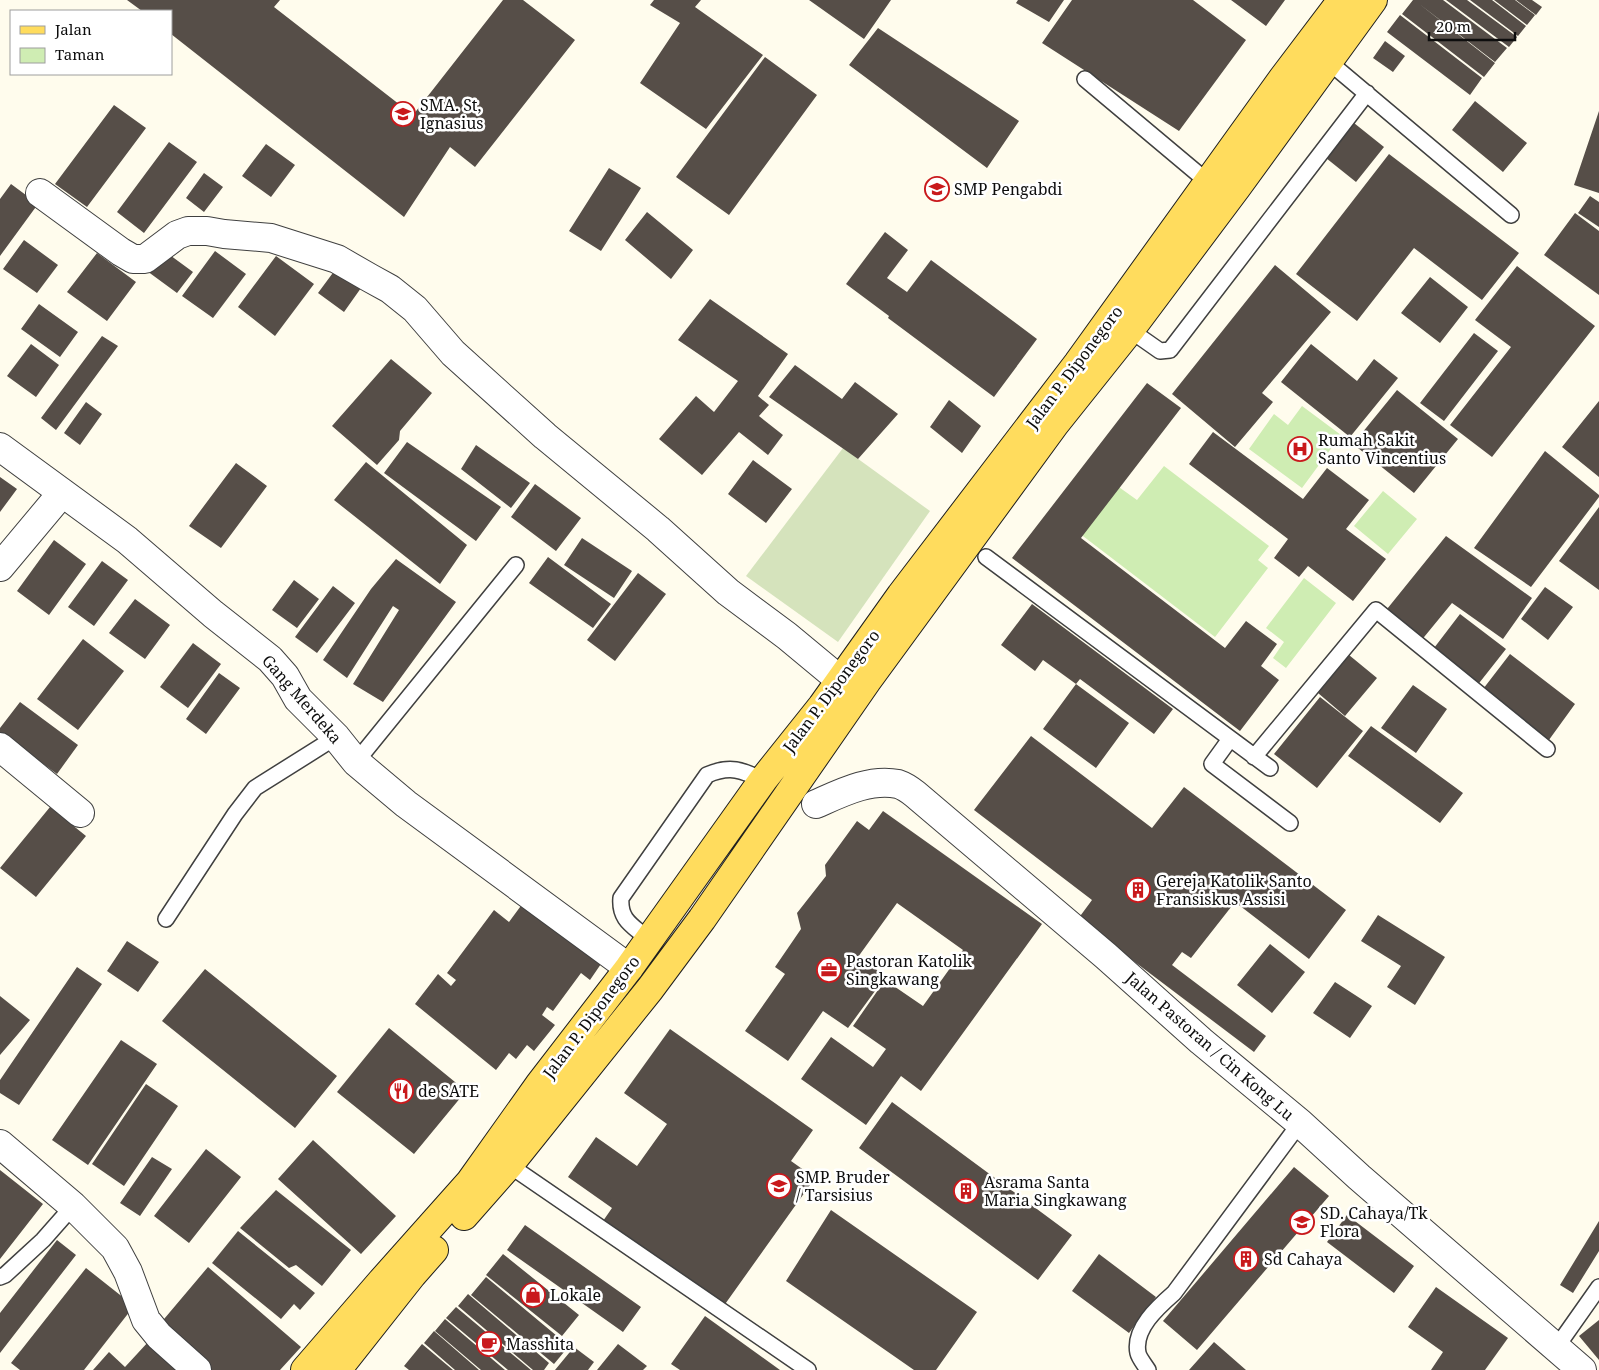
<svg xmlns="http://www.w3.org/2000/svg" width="1599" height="1370" font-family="'Noto Serif',serif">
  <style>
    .green { fill: #cfedb3 }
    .cemetery { fill: #d5e3bc }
    .building { fill: #564e48 }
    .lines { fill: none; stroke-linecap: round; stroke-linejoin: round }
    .service-casing { stroke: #404040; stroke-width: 18 }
    .minor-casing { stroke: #404040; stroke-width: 30 }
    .primary-casing { stroke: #1e1e1e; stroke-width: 30 }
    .service { stroke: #fff; stroke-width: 15 }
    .minor { stroke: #fff; stroke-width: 28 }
    .primary { stroke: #ffdc5d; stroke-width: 28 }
    .labels { text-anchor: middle; stroke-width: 5; stroke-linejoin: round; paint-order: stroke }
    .poi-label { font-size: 16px; fill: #0d0d0d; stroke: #fff; text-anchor: start }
    .street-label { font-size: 16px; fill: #0d0d0d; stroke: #fff }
  </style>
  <rect width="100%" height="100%" fill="#fffced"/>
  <path class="green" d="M1302,406L1341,435L1302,488L1249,449L1274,414L1288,425Z
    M1164,466L1269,546L1258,560L1268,568L1215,637L1079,533L1116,485L1137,500Z
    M1383,491L1417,519L1388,554L1354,526Z
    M1304,578L1336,603L1286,668L1273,658L1284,642L1266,628Z"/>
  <path class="cemetery" d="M843,448L930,511L838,642L746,576Z"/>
  <path class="building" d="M127,0H280L274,7L413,115L503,0H523L575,40L475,167L450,147L404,217L171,34V11H142Z
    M654,0H701L695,7L763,55L706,129L640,83L680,23L650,5Z
    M809,0H891L864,39Z
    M1018,0H1064L1049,22L1016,3Z
    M1072,0H1193L1246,40L1179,131L1042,43Z
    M1231,0H1285L1266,26Z
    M1413,0H1443L1507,48L1495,62L1418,3L1495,63L1484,77L1402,14Z
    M1446,0H1467L1517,37L1509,47Z
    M1470,0H1492L1526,26L1518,36Z
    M1494,0H1515L1535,15L1527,25Z
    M1516,0H1532L1542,7L1536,15Z
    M1400,15L1482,78L1470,95L1387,32Z
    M878,28L1019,121L987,168L849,65Z
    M1385,41L1405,56L1393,72L1373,58Z
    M765,57L817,95L729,215L676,177Z
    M1475,101L1527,143L1503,172L1452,130Z
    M114,105L146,128L87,207L55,184Z
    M1599,111V193L1574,185Z
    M1354,123L1384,147L1356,182L1326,158Z
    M169,142L197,162L144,233L117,212Z
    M266,144L295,165L271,197L242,176Z
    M1389,154L1519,253L1482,300L1414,248L1357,321L1296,274Z
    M609,168L641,188L601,251L569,231Z
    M204,173L223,187L204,212L186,198Z
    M11,184L38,204L0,256V199Z
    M1590,196L1599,202V227L1578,213Z
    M647,212L693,250L671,279L625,240Z
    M1575,213L1599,231V295L1544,255Z
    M885,232L908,250L887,278L907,292L931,260L1037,339L994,397L888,318L889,316L846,284Z
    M24,240L58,265L37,293L3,269Z
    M163,250L193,272L177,293L147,271Z
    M215,251L246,274L213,318L182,296Z
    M97,253L136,282L107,321L67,292Z
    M276,256L314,284L275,336L238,307Z
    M1275,265L1331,312L1262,393L1273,402L1235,447L1172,394Z
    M1517,266L1595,326L1492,457L1450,425L1511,347L1475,320Z
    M335,270L361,288L344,312L318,293Z
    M1430,277L1468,307L1440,343L1401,313Z
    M710,299L788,354L758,396L769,405L759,416L783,435L768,455L739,432L702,475L659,439L696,396L714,412L738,381L678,340Z
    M39,304L78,332L60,357L21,329Z
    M1474,333L1498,351L1444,421L1420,403Z
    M102,336L118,346L56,430L41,418Z
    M31,344L59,365L36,397L7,376Z
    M1311,344L1357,381L1374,359L1398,378L1350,437L1281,382Z
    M391,359L432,393L400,431L399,440L377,465L332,426Z
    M795,365L842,399L855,382L898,414L858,459L769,397Z
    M1147,383L1181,408L1081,538L1225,648L1246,621L1277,644L1261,666L1279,680L1240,731L1012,558Z
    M1397,390L1458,439L1414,493L1353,444Z
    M949,400L981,426L962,453L930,427Z
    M1599,401V477L1562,447Z
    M86,402L102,414L80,445L64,433Z
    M1213,432L1303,499L1327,468L1369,500L1346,529L1386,559L1353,601L1308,566L1299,577L1274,558L1288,539L1189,464Z
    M407,442L501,507L476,541L384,473Z
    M476,445L530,483L511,508L461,469Z
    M1545,451L1599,495V497L1531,587L1474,548Z
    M753,460L792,489L766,523L728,494Z
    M366,462L467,545L440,584L334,500Z
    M236,463L267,486L221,548L189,526Z
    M0,477L17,489L0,512Z
    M535,484L581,518L556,551L511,517Z
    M1599,507V590L1559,561Z
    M1446,536L1532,598L1503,639L1452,603L1420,642L1383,614Z
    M582,538L632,571L614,598L564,565Z
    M54,540L86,564L49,615L17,591Z
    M548,557L611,604L593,628L529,583Z
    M396,559L456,602L383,702L353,684L399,610L393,606L347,678L323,660L371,589Z
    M102,561L128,580L94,626L68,607Z
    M638,573L666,594L615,661L587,640Z
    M294,580L319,599L297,628L272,610Z
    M333,586L355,603L317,653L295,637Z
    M1545,587L1573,607L1548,640L1521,619Z
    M135,599L170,625L145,659L109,633Z
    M1032,604L1173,709L1154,734L1080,679L1076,684L1043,660L1035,671L1001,645Z
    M1460,614L1506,649L1476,687L1431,652Z
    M83,639L124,671L78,730L37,699Z
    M193,643L221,664L188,708L160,687Z
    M1510,654L1575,704L1546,744L1480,693Z
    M1349,655L1377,678L1345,716L1318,693Z
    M219,673L240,688L206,734L186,719Z
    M1076,684L1129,723L1096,768L1043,729Z
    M1413,685L1447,709L1416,753L1381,728Z
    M1320,697L1363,731L1317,788L1274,754Z
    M20,702L78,745L57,774L0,732V728Z
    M1371,726L1463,793L1440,823L1348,756Z
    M1031,736L1152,828L1184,787L1346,910L1309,959L1235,902L1191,958L1182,952L1172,965L1266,1036L1254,1052L1078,919L1092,900L974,810Z
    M50,807L86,836L36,897L0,868Z
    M883,811L1042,924L921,1091L901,1076L866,1125L801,1079L831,1037L873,1067L886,1049L853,1026L885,980L923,1006L963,950L897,903L858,957L886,976L848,1028L823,1011L788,1061L745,1031L785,974L775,967L801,929L797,913L826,876L825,865L857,821L869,830Z
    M523,903L603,961L590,980L581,973L553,1011L547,1007L542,1015L555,1025L534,1051L527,1045L516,1059L509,1053L496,1070L415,1004L438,974L451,986L456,980L447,973L494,910L509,922Z
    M1378,915L1445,957L1415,1005L1387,987L1401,966L1361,941Z
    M127,941L159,962L138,992L107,971Z
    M1270,944L1305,972L1272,1013L1237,985Z
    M77,967L102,984L19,1105L0,1093V1080Z
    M205,969L337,1076L295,1128L162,1021Z
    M1335,982L1372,1006L1350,1038L1313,1013Z
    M0,996L30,1020L0,1055Z
    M389,1028L466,1091L414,1154L337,1092Z
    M670,1029L813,1130L791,1161L815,1178L723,1307L603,1221L612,1208L568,1177L596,1137L637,1166L667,1124L624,1093Z
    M121,1040L157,1064L88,1165L52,1140Z
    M146,1084L178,1106L124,1186L92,1164Z
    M892,1102L1072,1235L1038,1280L859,1148Z
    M313,1140L396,1216L361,1254L278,1179Z
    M206,1149L241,1177L189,1243L154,1216Z
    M152,1157L172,1169L140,1216L120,1203Z
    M1294,1167L1329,1196L1197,1350L1163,1321Z
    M0,1170L43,1204L0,1259Z
    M276,1190L351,1250L322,1286L296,1265L289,1268L240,1228Z
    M831,1210L977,1312L936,1370H914L786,1281Z
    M1347,1215L1414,1266L1394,1293L1327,1242Z
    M1599,1221V1251L1573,1293L1560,1285Z
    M525,1225L641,1307L623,1332L507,1250Z
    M238,1231L315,1293L300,1310L294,1304L281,1319L212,1263Z
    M57,1240L76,1255L0,1353V1313Z
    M503,1254L579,1315L562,1336L486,1275Z
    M1099,1254L1156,1297L1129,1333L1072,1291Z
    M208,1267L301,1347L280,1370H210L159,1325Z
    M86,1268L134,1306L84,1370H20L11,1363Z
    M486,1277L569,1346L554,1364L471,1295Z
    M1436,1287L1508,1338L1485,1370H1431L1443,1352L1408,1327Z
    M468,1294L549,1363L544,1370H533L458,1306Z
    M456,1307L531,1370H508L446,1318Z
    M705,1316L780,1370H680L671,1364Z
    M445,1319L505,1370H481L435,1331Z
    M1599,1320V1360L1579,1336Z
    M434,1331L479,1370H455L424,1343Z
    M149,1341L180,1370H93L109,1352L125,1367Z
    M1214,1342L1246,1370H1189Z
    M422,1344L453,1370H409L404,1366Z
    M618,1344L647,1366L643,1370H597Z
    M574,1347L594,1362L588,1370H555Z"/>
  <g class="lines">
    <defs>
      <path id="service" d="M1329,62L1511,215
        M1085,79L1209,183
        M1130,330L1160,351L1170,350L1367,93
        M986,557L1270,768
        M1230,739L1212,764L1290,823
        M1254,757L1376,610L1547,749
        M356,762L516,565
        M166,919L235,814L255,788L336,737
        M649,940C634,926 619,921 621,898L707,775C730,765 742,770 763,780
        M509,1165L808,1370
        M0,1277L5,1275L43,1240L73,1206
        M1556,1348L1599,1287
        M1148,1370C1145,1365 1139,1358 1138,1353C1133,1329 1158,1307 1174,1293L1300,1123"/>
      <path id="minor" d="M40,193L121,252L133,259H145L177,235L188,231H207L224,234L271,238L337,259L370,278L390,289L415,309L453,353L545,436L658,529L728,592L787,636L840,680
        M0,447L127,540L213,614L270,659L285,676L298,699L336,737L356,762L406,804L629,968
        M0,567L62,493
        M0,747L80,813
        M816,804C841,793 870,778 898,784C904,786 910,790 915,794L1106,956L1201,1041L1300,1123L1359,1177L1582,1370
        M0,1144L73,1206L115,1248L128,1272L146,1320L159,1336L197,1370"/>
      <path id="primary" d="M464,1216L509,1165L650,989L702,919L867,681L1055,424L1130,330L1237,187L1373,0
        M305,1370L381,1282L470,1182L539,1085L629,968L763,780L822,706L901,595L1078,363L1283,78L1342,0
        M337,1370L412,1275L434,1250"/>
    </defs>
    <use href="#service" class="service-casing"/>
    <use href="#minor" class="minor-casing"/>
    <use href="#primary" class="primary-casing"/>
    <use href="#service" class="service"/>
    <use href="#minor" class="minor"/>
    <use href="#primary" class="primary"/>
  </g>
  <defs>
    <symbol id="school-ring" viewBox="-11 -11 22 22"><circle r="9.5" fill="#fff" stroke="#c9191c" stroke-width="1.5"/><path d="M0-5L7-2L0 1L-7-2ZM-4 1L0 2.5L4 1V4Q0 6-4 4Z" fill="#c9191c"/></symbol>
    <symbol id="hospital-ring" viewBox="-11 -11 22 22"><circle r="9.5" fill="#fff" stroke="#c9191c" stroke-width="1.5"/><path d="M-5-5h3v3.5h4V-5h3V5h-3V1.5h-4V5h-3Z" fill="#c9191c"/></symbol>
    <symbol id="building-ring" viewBox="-11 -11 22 22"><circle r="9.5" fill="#fff" stroke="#c9191c" stroke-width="1.5"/><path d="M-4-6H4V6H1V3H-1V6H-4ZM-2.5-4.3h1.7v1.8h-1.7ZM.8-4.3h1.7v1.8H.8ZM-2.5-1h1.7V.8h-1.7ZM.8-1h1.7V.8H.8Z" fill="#c9191c"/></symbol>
    <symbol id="office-ring" viewBox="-11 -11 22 22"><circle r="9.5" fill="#fff" stroke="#c9191c" stroke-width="1.5"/><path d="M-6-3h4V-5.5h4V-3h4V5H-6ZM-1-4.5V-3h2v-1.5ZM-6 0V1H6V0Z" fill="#c9191c"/></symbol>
    <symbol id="restaurant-ring" viewBox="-11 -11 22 22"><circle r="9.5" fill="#fff" stroke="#c9191c" stroke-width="1.5"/><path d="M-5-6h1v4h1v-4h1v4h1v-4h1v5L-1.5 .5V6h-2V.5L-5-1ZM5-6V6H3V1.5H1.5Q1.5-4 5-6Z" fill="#c9191c"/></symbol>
    <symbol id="shop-ring" viewBox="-11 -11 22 22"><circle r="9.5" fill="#fff" stroke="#c9191c" stroke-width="1.5"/><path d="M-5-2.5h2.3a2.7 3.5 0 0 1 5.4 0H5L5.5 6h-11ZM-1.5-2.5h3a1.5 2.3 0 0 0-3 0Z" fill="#c9191c"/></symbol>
    <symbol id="cafe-ring" viewBox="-11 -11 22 22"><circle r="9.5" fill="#fff" stroke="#c9191c" stroke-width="1.5"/><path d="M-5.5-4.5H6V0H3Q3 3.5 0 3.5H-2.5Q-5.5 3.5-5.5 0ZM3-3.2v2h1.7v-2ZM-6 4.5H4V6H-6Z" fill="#c9191c"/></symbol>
  </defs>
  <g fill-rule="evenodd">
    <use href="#school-ring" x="389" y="100" width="28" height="28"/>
    <use href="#school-ring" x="923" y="175" width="28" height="28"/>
    <use href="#hospital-ring" x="1286" y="435" width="28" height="28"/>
    <use href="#building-ring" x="1124" y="876" width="28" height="28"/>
    <use href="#office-ring" x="815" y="956" width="28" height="28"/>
    <use href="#restaurant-ring" x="387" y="1077" width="28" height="28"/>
    <use href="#school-ring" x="765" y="1172" width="28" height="28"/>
    <use href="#building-ring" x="952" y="1177" width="28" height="28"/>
    <use href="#school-ring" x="1288" y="1208" width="28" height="28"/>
    <use href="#building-ring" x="1232" y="1245" width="28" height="28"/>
    <use href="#shop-ring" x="519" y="1281" width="28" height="28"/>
    <use href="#cafe-ring" x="475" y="1330" width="28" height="28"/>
  </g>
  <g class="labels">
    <g class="poi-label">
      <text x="420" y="111">SMA. St,<tspan x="420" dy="18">Ignasius</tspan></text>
      <text x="954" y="195">SMP Pengabdi</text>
      <text x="1318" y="446">Rumah Sakit<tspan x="1318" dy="18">Santo Vincentius</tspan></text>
      <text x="1156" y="887">Gereja Katolik Santo<tspan x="1156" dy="18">Fransiskus Assisi</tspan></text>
      <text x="846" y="967">Pastoran Katolik<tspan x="846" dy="18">Singkawang</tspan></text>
      <text x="418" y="1097">de SATE</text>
      <text x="796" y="1183">SMP. Bruder<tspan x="796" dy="18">/ Tarsisius</tspan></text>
      <text x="984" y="1188">Asrama Santa<tspan x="984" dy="18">Maria Singkawang</tspan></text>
      <text x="1320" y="1219">SD. Cahaya/Tk<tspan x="1320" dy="18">Flora</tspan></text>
      <text x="1264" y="1265">Sd Cahaya</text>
      <text x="550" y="1301">Lokale</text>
      <text x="506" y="1350">Masshita</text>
    </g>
    <g class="street-label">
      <text transform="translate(1074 367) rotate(-53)" y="6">Jalan P. Diponegoro</text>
      <text transform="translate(831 691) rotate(-53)" y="6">Jalan P. Diponegoro</text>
      <text transform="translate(302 699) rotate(49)" y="6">Gang Merdeka</text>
      <text transform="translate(591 1017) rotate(-53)" y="6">Jalan P. Diponegoro</text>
      <text transform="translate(1210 1046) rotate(41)" y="6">Jalan Pastoran / Cin Kong Lu</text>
    </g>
  </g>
  <rect x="10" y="10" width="162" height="65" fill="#ffffff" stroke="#9e9e9e"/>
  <rect x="20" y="26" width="25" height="8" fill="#ffdc5d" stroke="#9e9e9e"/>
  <text x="55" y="35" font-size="15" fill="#0d0d0d">Jalan</text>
  <rect x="20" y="48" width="25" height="15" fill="#cfedb3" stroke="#9e9e9e"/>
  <text x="55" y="60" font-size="15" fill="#0d0d0d">Taman</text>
  <path d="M1429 32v8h86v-8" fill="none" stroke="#0d0d0d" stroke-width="2.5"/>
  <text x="1436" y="32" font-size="15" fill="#0d0d0d" stroke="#ffffff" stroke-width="4" paint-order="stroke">20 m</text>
</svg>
